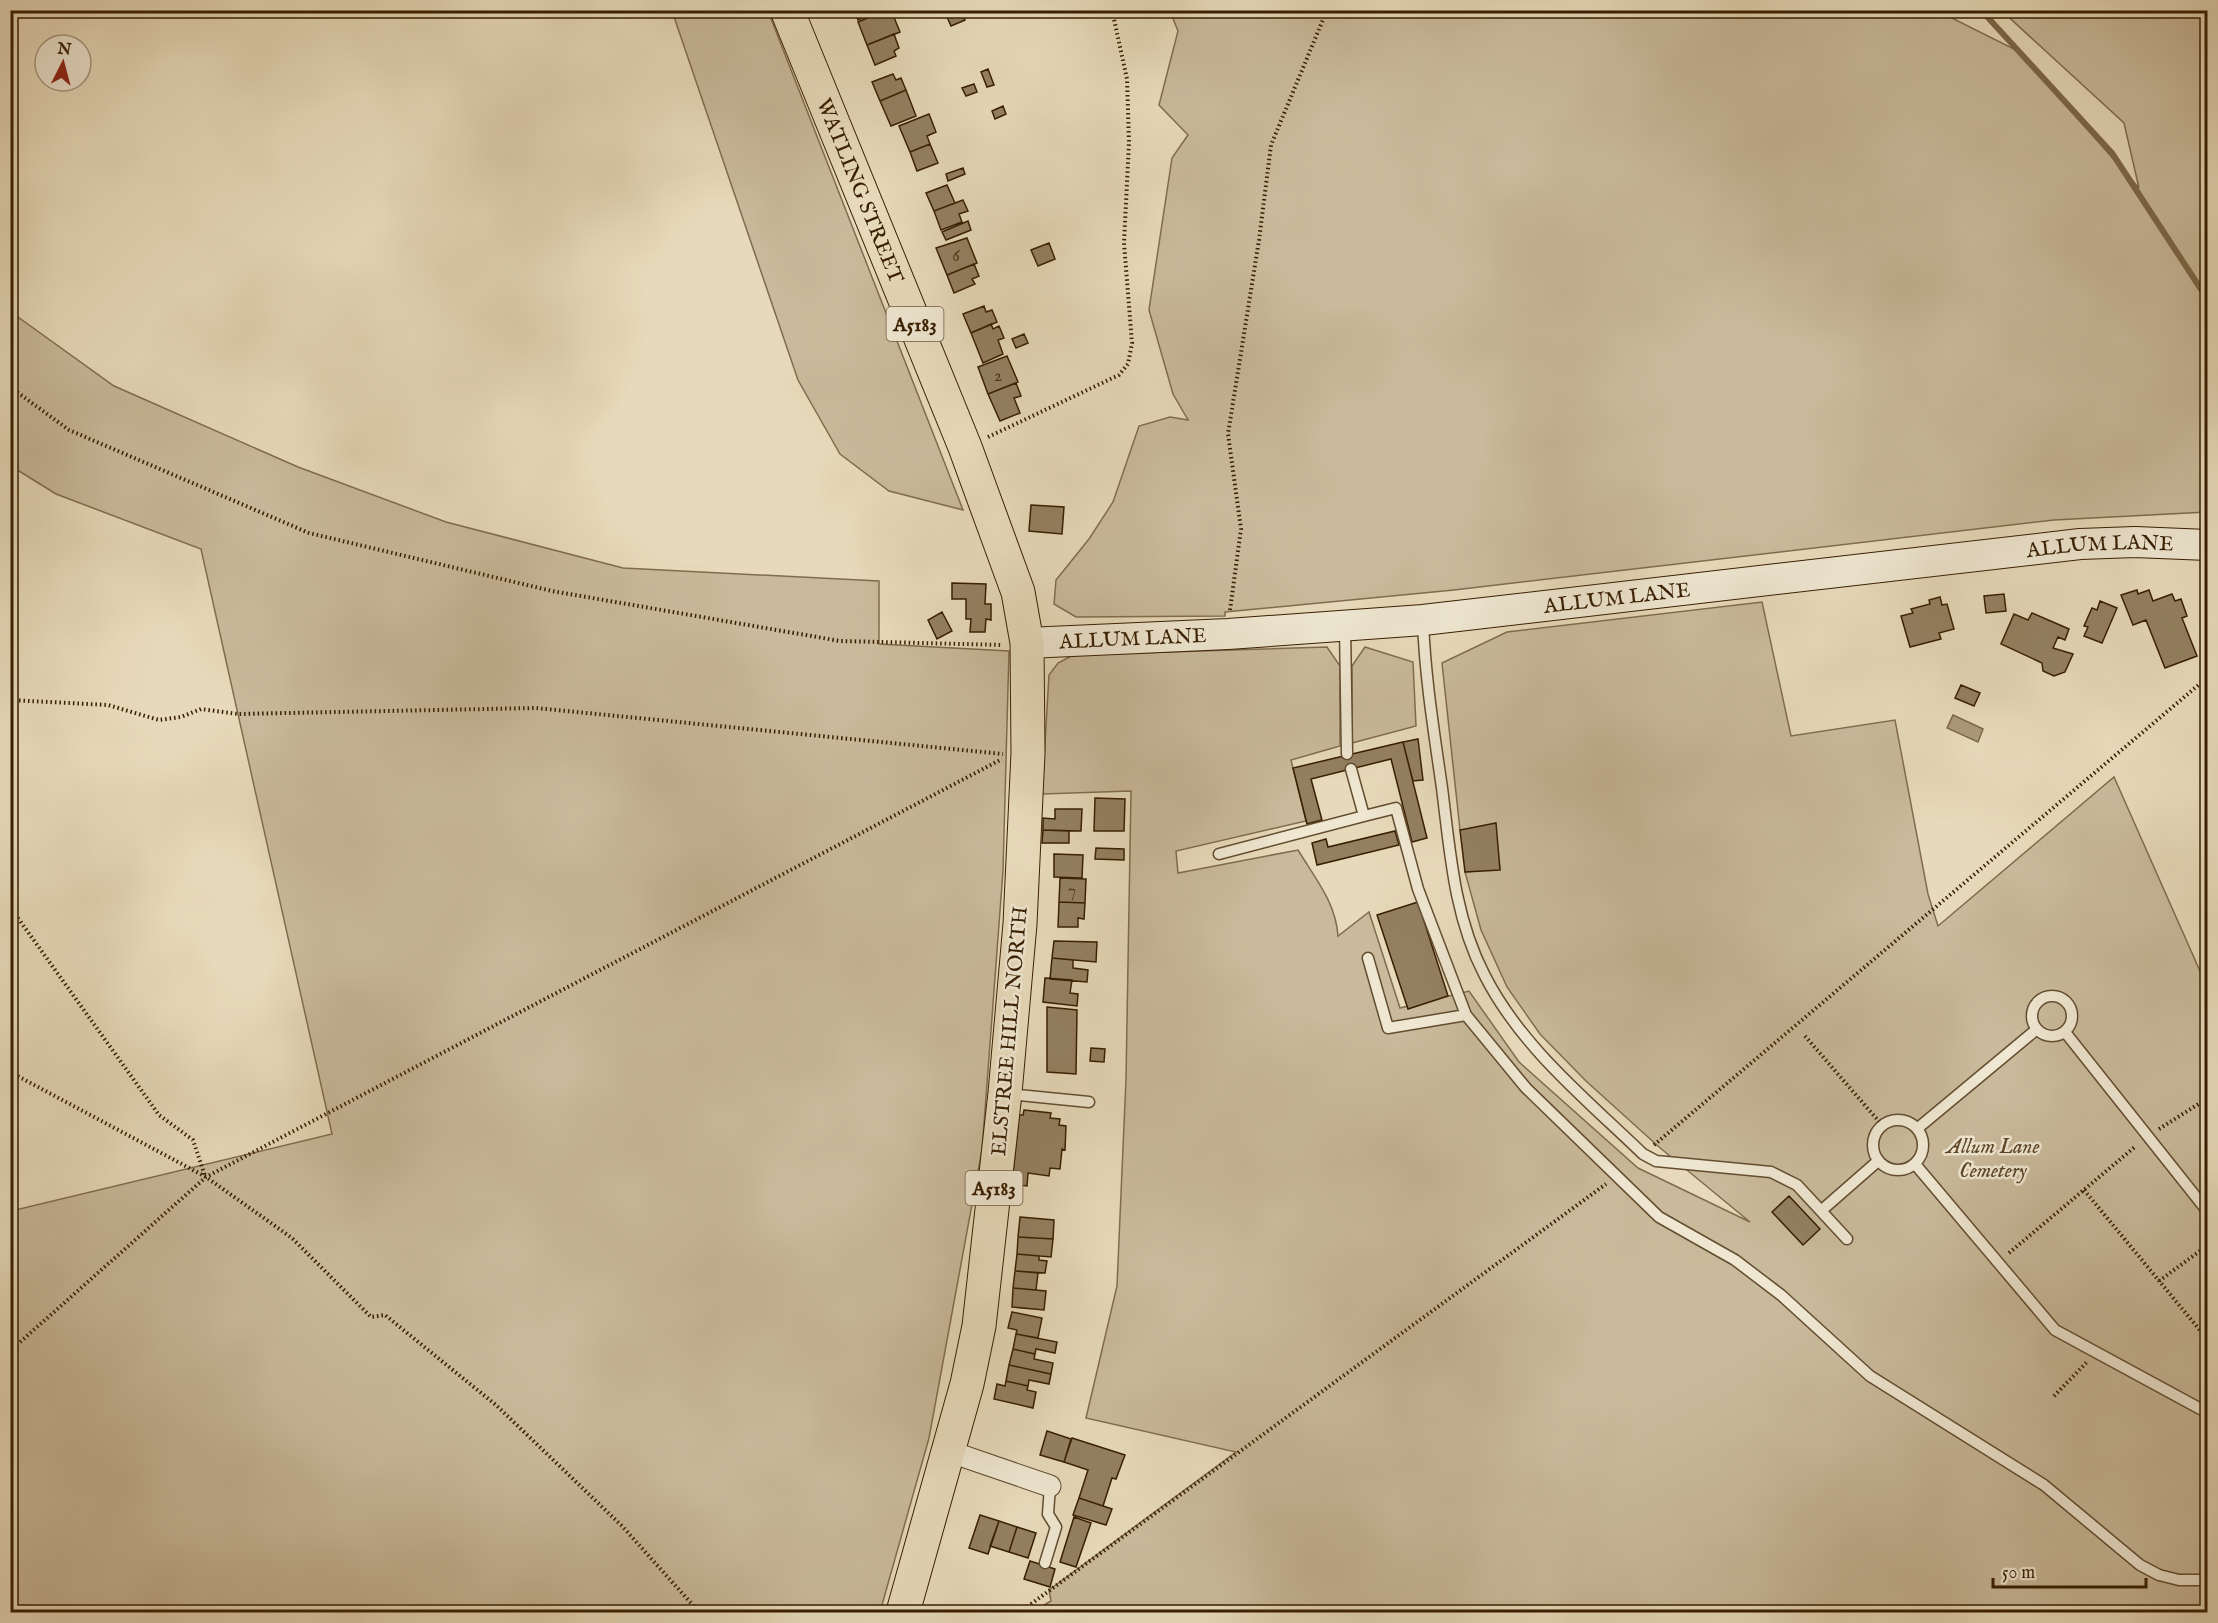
<svg xmlns="http://www.w3.org/2000/svg" width="2218" height="1623" font-family="'IM FELL English',serif">
  <style>
    .green { fill: #c9ba9b; stroke: #806c4e; stroke-width: 1.5 }
    .water { fill: #ab9a7b; stroke: #7d684a; stroke-width: 1.5 }
    .lines { fill: none; stroke-linecap: round; stroke-linejoin: round }
    .stream { stroke: #7d684a; stroke-width: 6 }
    .building { fill: #938061; stroke: #371e01; stroke-width: 1.5 }
    .lane-casing { stroke: #634d2f; stroke-width: 13 }
    .street-casing { stroke: #634d2f; stroke-width: 23 }
    .secondary-casing { stroke: #371e01; stroke-width: 32 }
    .primary-casing { stroke: #371e01; stroke-width: 35 }
    .path { stroke: #371e01; stroke-width: 4; stroke-dasharray: 1.5 3; stroke-linecap: butt }
    .lane { stroke: #efe7d2; stroke-width: 10 }
    .street { stroke: #efe7d2; stroke-width: 21 }
    .secondary { stroke: #efe7d2; stroke-width: 30 }
    .primary { stroke: #e7daba; stroke-width: 33 }
    .labels { text-anchor: middle; stroke-width: 5; stroke-linejoin: round; paint-order: stroke }
    .number-label { font-size: 18px; fill: #4e3619 }
    .shield { fill: #efe7d2; stroke: #6e5a40; stroke-width: 1.5 }
    .shield-label { font-size: 20px; font-weight: bold; fill: #371e01 }
    .street-label { font-size: 21px; fill: #371e01; stroke: #efe7d2 }
    .park-label { font-size: 21px; font-style: italic; fill: #5c4528; stroke: #efe7d2 }
  </style>
  <rect width="100%" height="100%" fill="#e7daba"/>
  <filter id="stains"><feTurbulence type="fractalNoise" baseFrequency=".00333" numOctaves="4"/><feColorMatrix values="0 0 0 0 .2 0 0 0 0 .09 0 0 0 0 .02 0 0 0 .5 -.17"/></filter>
  <radialGradient id="worn" r=".72"><stop offset=".6" stop-color="#630" stop-opacity="0"/><stop offset="1" stop-color="#630" stop-opacity=".3"/></radialGradient>
  <path class="green" d="M672,11H768L963,510L889,491L840,454L798,380Z
    M1170,11H1938L2018,51L2139,188L2124,123L2002,11H2207V512L2054,520L1454,590L1225,612V616L1076,617L1054,604L1056,580L1089,539L1113,502L1139,426L1170,417L1188,420L1173,394L1149,310L1172,158L1188,135L1159,105L1178,31Z
    M11,312L114,386L298,467L446,522L623,568L879,581V644L1009,651L1003,871L982,1150L929,1438L880,1612H11V1211L332,1134L201,549L56,494L11,466Z
    M1762,602L1791,736L1895,720L1928,894L1938,926L2114,777L2207,987V1612H1032L1051,1601L1049,1590L1236,1452L1086,1418L1117,1286L1126,1079L1131,791L1042,794L1049,675L1058,663L1073,655L1327,647L1340,666V746L1291,760L1306,821L1176,851L1178,873L1298,850C1315,878 1336,903 1338,936L1369,912L1400,1008L1469,991L1519,1062L1638,1168L1750,1222L1659,1147L1586,1081L1540,1034L1507,987L1481,930L1465,872L1500,869L1495,824L1460,830L1442,663L1507,632Z
    M1365,647L1413,662L1416,726L1352,743V666Z"/>
  <path class="water" d="M1953,715L1983,729L1978,742L1947,728Z"/>
  <g class="lines">
    <path class="stream" d="M1981,10L2112,153L2208,300"/>
  </g>
  <path class="building" d="M854,10H873L874,13L858,20Z
    M887,10H891L900,32L867,45L858,22Z
    M961,11L965,20L951,26L947,17Z
    M894,34L899,48L894,51L896,56L875,65L867,45Z
    M988,69L994,85L987,87L981,72Z
    M893,74L896,80L901,78L906,90L880,101L872,82Z
    M974,84L977,92L966,96L962,88Z
    M906,90L916,116L891,126L880,101Z
    M1003,106L1006,114L995,119L992,111Z
    M929,114L936,132L927,136L930,144L910,152L899,126Z
    M930,144L938,163L917,171L910,152Z
    M963,168L965,174L948,181L946,174Z
    M947,185L955,203L934,211L926,193Z
    M963,200L968,211L959,214L962,222L941,230L934,211Z
    M968,221L971,230L946,240L942,232Z
    M967,238L977,263L947,275L936,248Z
    M1049,243L1055,259L1038,266L1031,250Z
    M974,264L979,276L972,279L975,284L954,293L947,275Z
    M984,306L986,312L992,310L997,322L971,333L963,314Z
    M991,324L993,329L999,326L1004,338L998,340L1003,354L983,363L971,333Z
    M1024,334L1028,343L1016,348L1012,339Z
    M1007,356L1018,382L988,394L978,367Z
    M1016,383L1021,396L1014,398L1020,413L1000,421L988,394Z
    M1031,505L1064,507L1062,534L1029,531Z
    M952,583L986,584L985,604H991V620L986,619L985,632H970L971,619H966V599H952Z
    M2137,590L2138,594L2149,590L2153,601L2172,594L2175,601L2181,599L2187,616L2182,618L2197,656L2165,668L2146,620L2133,625L2121,595Z
    M2004,594L2006,611L1986,613L1984,596Z
    M1940,597L1942,605L1947,604L1954,629L1939,633L1941,639L1910,647L1901,616L1913,613L1911,609L1930,604L1929,600Z
    M2100,601L2117,608L2102,643L2084,636L2088,627L2084,626L2092,608L2097,610Z
    M942,612L952,631L937,639L928,620Z
    M2032,613L2069,629L2065,640L2058,637L2053,648L2073,654L2065,672L2054,676L2043,671L2042,663L2001,644L2014,614L2028,620Z
    M1961,685L1980,693L1974,706L1955,698Z
    M1418,739L1423,780L1413,781L1403,742Z
    M1403,742L1427,838L1412,842L1391,759L1311,779L1322,820L1307,824L1293,768Z
    M1095,798L1125,799L1124,831H1094Z
    M1055,809H1082L1081,831L1043,830V818L1055,819Z
    M1496,823L1500,870L1465,872L1460,830Z
    M1043,830L1069,831V843H1042Z
    M1395,831L1399,845L1317,865L1312,843L1326,839L1328,847Z
    M1096,848L1124,849V860L1095,859Z
    M1054,854L1083,855L1082,878L1054,877Z
    M1060,878L1086,879L1085,903L1059,902Z
    M1059,902L1085,903L1084,919L1078,918V927H1058Z
    M1418,902L1448,996L1408,1009L1377,915Z
    M1054,941L1097,942L1096,962L1052,958Z
    M1052,958L1073,960V968L1088,970L1087,982L1050,979Z
    M1045,978L1072,980L1070,993L1078,994L1077,1006L1043,1002Z
    M1047,1007L1077,1010L1076,1074L1047,1072Z
    M1091,1048L1105,1049L1104,1062L1090,1061Z
    M1024,1110L1051,1113L1050,1118L1060,1119L1059,1125L1066,1126L1065,1150L1062,1149L1060,1169L1050,1168L1049,1176L1028,1173L1027,1186L1012,1184L1019,1115H1023Z
    M1789,1196L1820,1229L1803,1245L1772,1212Z
    M1020,1217L1054,1220L1053,1239L1018,1237Z
    M1018,1237L1053,1239L1051,1257L1017,1254Z
    M1017,1254L1039,1256V1260L1047,1261L1045,1273L1015,1271Z
    M1015,1271L1038,1273L1036,1290L1013,1288Z
    M1013,1288L1046,1291L1044,1310L1012,1307Z
    M1012,1312L1042,1318L1038,1338L1016,1334L1017,1330L1008,1328Z
    M1016,1334L1057,1342L1055,1353L1036,1349L1035,1354L1013,1349Z
    M1013,1349L1035,1354L1034,1359L1053,1363L1051,1374L1009,1365Z
    M1009,1365L1051,1374L1049,1384L1029,1380L1028,1386L1006,1381Z
    M1006,1381L1028,1386L1027,1390L1036,1392L1033,1408L994,1399L997,1384L1005,1386Z
    M1047,1431L1071,1439L1064,1462L1040,1455Z
    M1072,1438L1125,1455L1116,1479L1112,1478L1103,1506L1079,1498L1088,1470L1064,1462Z
    M1079,1498L1112,1509L1106,1525L1073,1515Z
    M980,1515L999,1521L988,1554L969,1548Z
    M1074,1517L1091,1523L1076,1567L1060,1562Z
    M999,1521L1017,1527L1009,1552L990,1546Z
    M1017,1527L1036,1533L1028,1558L1009,1552Z
    M1030,1561L1055,1569L1050,1587L1024,1579Z"/>
  <g class="lines">
    <defs>
      <path id="lane" d="M1423,621C1425,677 1434,732 1442,788C1450,851 1454,916 1484,974C1520,1046 1586,1099 1643,1154L1656,1161L1771,1172L1797,1185L1847,1239
        M1345,627L1347,754
        M1364,816L1396,808L1418,889L1466,1015L1526,1088L1659,1217L1735,1260L1781,1295L1870,1376L2044,1485L2140,1565L2159,1575L2179,1580H2208
        M1219,854L1364,816L1351,769
        M1368,958L1388,1028L1466,1015
        M2032 1016a20 20 0 1 1 40 0a20 20 0 1 1-40 0Z
        M2065,1032L2208,1212
        M1009,1094L1089,1102
        M1873 1145a25 25 0 1 1 50 0a25 25 0 1 1-50 0Z
        M1918,1128L2037,1029
        M1915,1164L2055,1330L2208,1413
        M1822,1210L1878,1161
        M1045,1563L1056,1527L1048,1514L1050,1486"/>
      <path id="street" d="M948,1451L1050,1486"/>
      <g id="secondary">
        <path id="s1" d="M1027,643L1228,634L1423,620L2080,544L2135,542L2208,545"/>
      </g>
      <g id="primary">
        <path id="s2" d="M787,10L965,447L1018,592L1027,643L1028,753L1020,924L1005,1093L979,1326L967,1384L903,1612"/>
      </g>
    </defs>
    <use href="#lane" class="lane-casing"/>
    <use href="#street" class="street-casing"/>
    <use href="#secondary" class="secondary-casing"/>
    <use href="#primary" class="primary-casing"/>
    <path class="path" d="M10,387L69,430L309,533L552,591L840,641L1003,645
      M988,437L1119,375L1128,364L1132,343L1124,243L1129,142L1127,79L1112,10
      M1230,610L1241,529L1228,434L1259,240L1271,145L1327,10
      M10,700L108,705L159,720L181,717L201,709L238,714L536,708L1003,754
      M10,907L159,1115L193,1140L205,1176
      M1805,1036L1882,1125
      M10,1072L206,1177L292,1238L371,1317L385,1315L496,1405L622,1526L699,1612
      M2159,1129L2208,1098
      M1654,1145L2208,677
      M2084,1190L2208,1340
      M2009,1253L2136,1146
      M2159,1281L2208,1245
      M10,1351L206,1177L1002,759
      M2054,1396L2087,1362
      M1020,1612L1606,1184"/>
    <use href="#lane" class="lane"/>
    <use href="#street" class="street"/>
    <use href="#secondary" class="secondary"/>
    <use href="#primary" class="primary"/>
  </g>
  <g class="labels">
    <g class="number-label">
      <text x="956" y="261">6</text>
      <text x="998" y="381">2</text>
      <text x="1072" y="896">7</text>
    </g>
    <g class="shield">
      <rect x="886.5" y="307" width="57" height="34" rx="4.5"/>
      <rect x="965.5" y="1171" width="57" height="34" rx="4.5"/>
    </g>
    <g class="shield-label">
      <text x="915" y="331">A5183</text>
      <text x="994" y="1195">A5183</text>
    </g>
    <g class="street-label">
      <text dy="7" stroke="none"><textPath href="#s2" startOffset="195">WATLING STREET</textPath></text>
      <text dy="7" stroke="none"><textPath href="#s1" startOffset="1078">ALLUM LANE</textPath></text>
      <text dy="7" stroke="none"><textPath href="#s1" startOffset="592">ALLUM LANE</textPath></text>
      <text dy="7" stroke="none"><textPath href="#s1" startOffset="106">ALLUM LANE</textPath></text>
      <text transform="translate(1009 1031) rotate(-85)" y="7">ELSTREE HILL NORTH</text>
    </g>
    <g class="park-label">
      <text x="1993" y="1153">Allum Lane<tspan x="1993" dy="24">Cemetery</tspan></text>
    </g>
  </g>
  <rect width="2218" height="1623" fill="none" stroke="#e7daba" stroke-width="36"/>
  <rect x="12" y="12" width="2194" height="1599" fill="none" stroke="#371e01" stroke-width="3"/>
  <rect x="18" y="18" width="2182" height="1587" fill="none" stroke="#371e01" stroke-width="1.5"/>
  <g transform="translate(63 63) rotate(6)"><circle r="28" fill="#efe7d2" stroke="#a5977e" stroke-width="1.5"/>
  <path d="M0-4.5L10 22L0 15L-10 22Z" fill="#8f2418"/>
  <text y="-9" font-size="16" font-weight="bold" text-anchor="middle" fill="#371e01">N</text>
  </g>
  <path d="M1993 1578v9h153v-9" fill="none" stroke="#371e01" stroke-width="3"/>
  <text x="2002" y="1578" font-size="18" fill="#371e01" stroke="#efe7d2" stroke-width="4.5" paint-order="stroke">50 m</text>
  <rect width="100%" height="100%" filter="url(#stains)"/>
  <rect width="100%" height="100%" fill="url(#worn)"/>
</svg>
